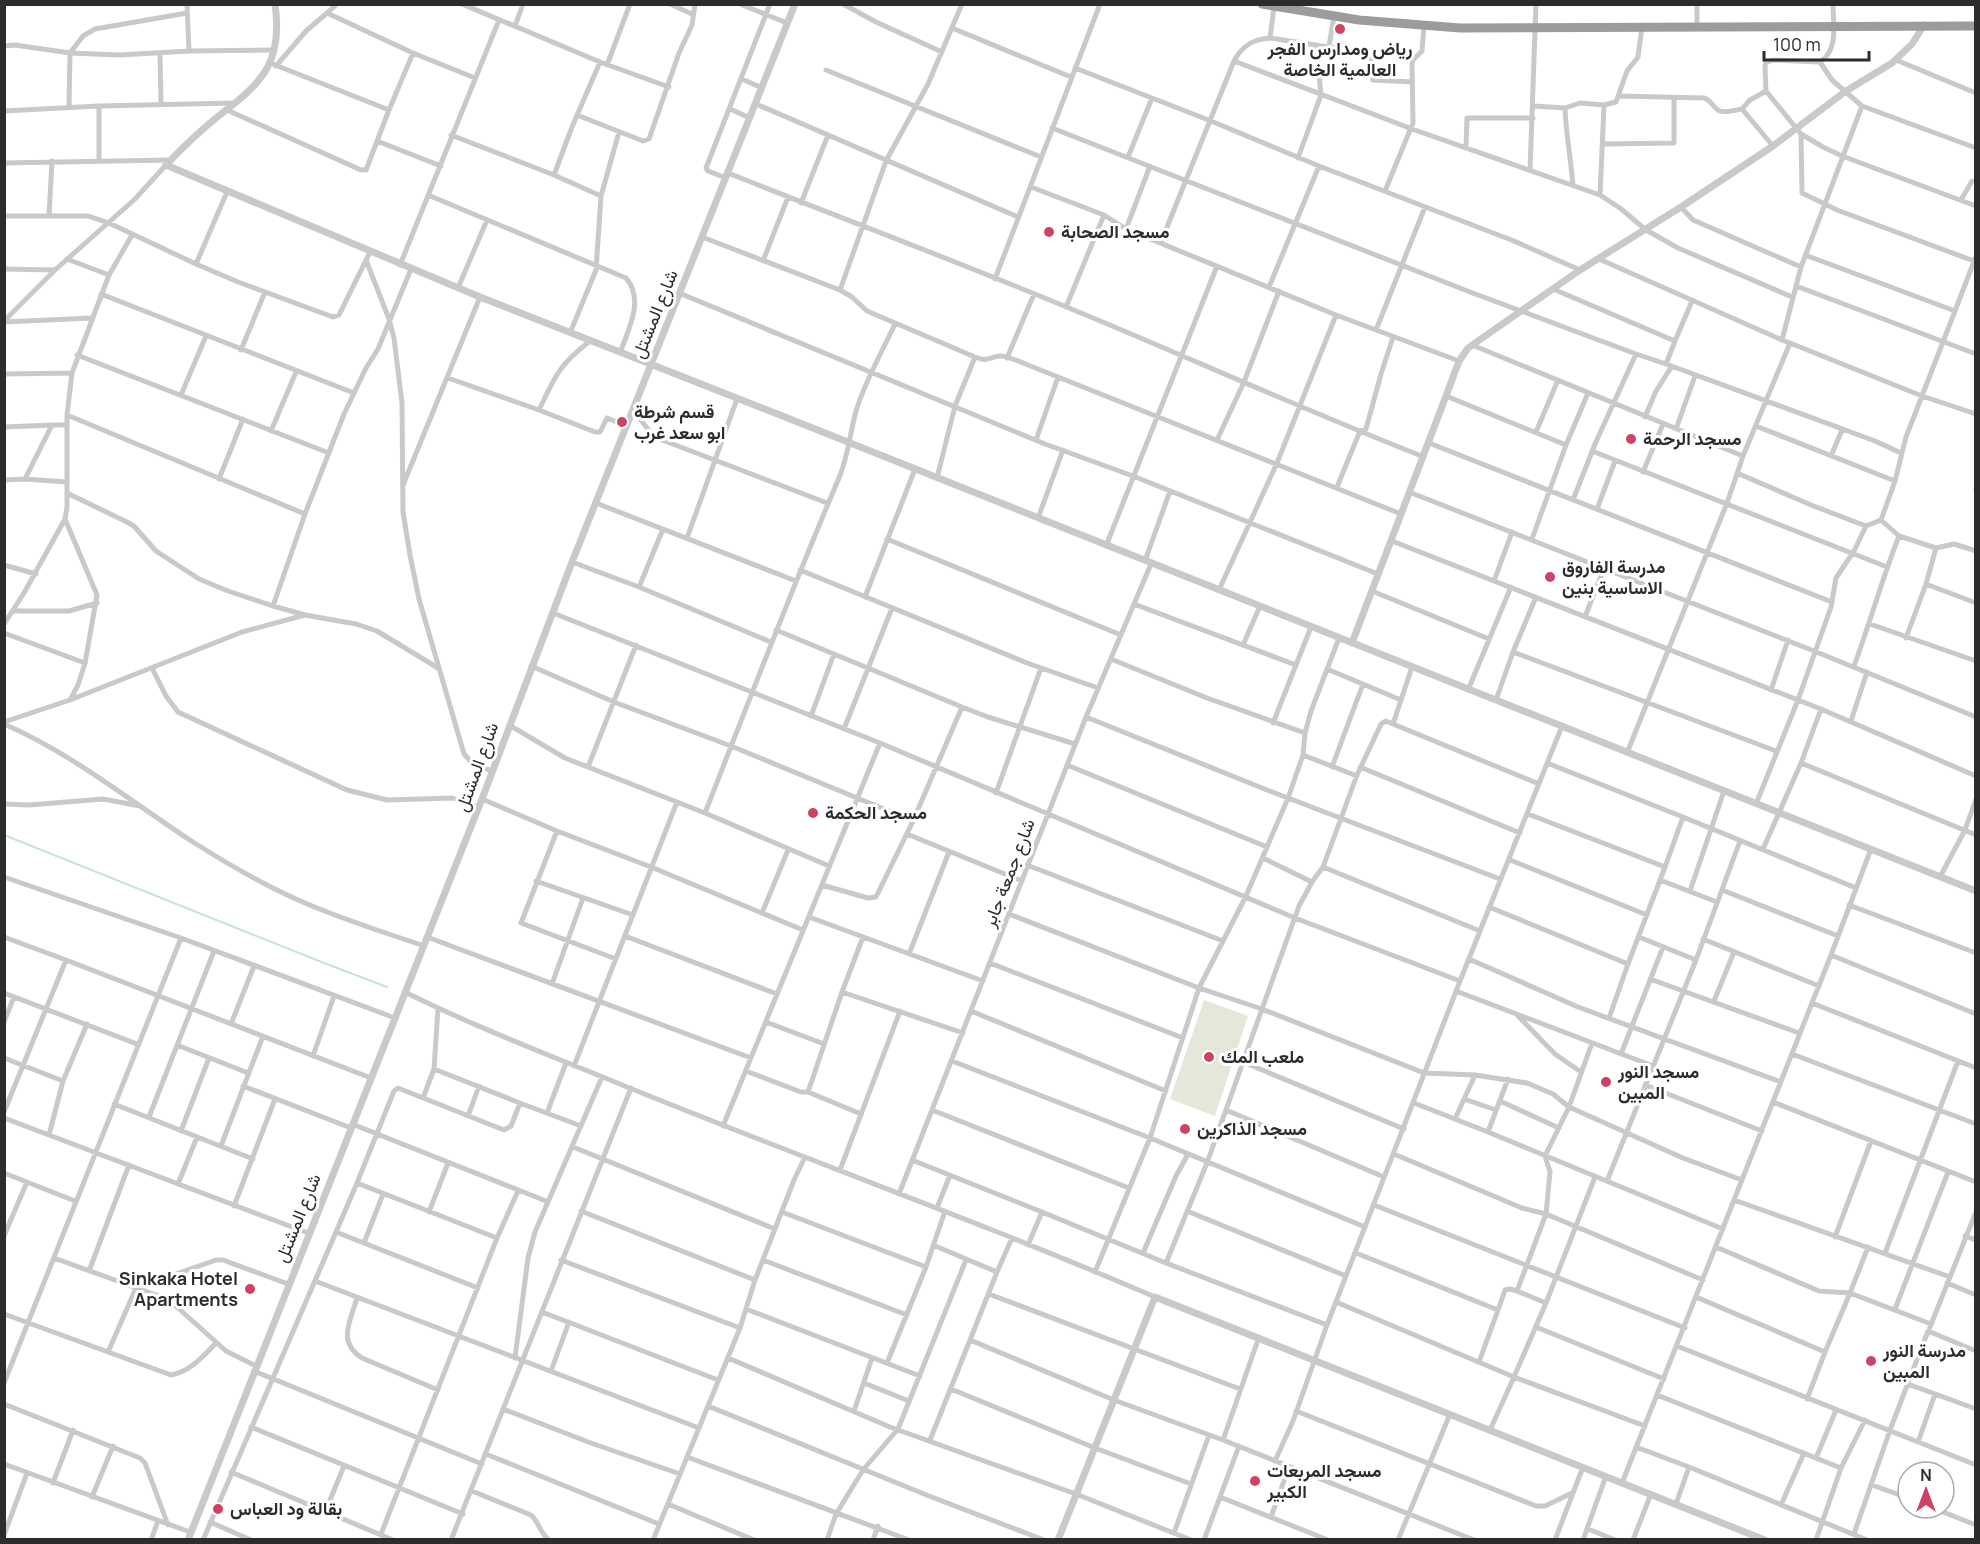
<svg xmlns="http://www.w3.org/2000/svg" width="1980" height="1544" font-family="Manrope,Vazirmatn,sans-serif">
  <style>
    .green { fill: #e4e8db }
    .lines { fill: none; stroke-linecap: round; stroke-linejoin: round }
    .stream { stroke: #c9e0e6; stroke-width: 2 }
    .minor { stroke: #c9c9c9; stroke-width: 5 }
    .tertiary { stroke: #c9c9c9; stroke-width: 7 }
    .trunk { stroke: #9c9c9c; stroke-width: 9 }
    .poi-dot { fill: #ce4365; stroke: #fff; stroke-width: 2 }
    .labels { text-anchor: middle; stroke-width: 6; stroke-linejoin: round; paint-order: stroke }
    .poi-label { font-size: 18px; font-weight: bold; fill: #2c2c2c; stroke: #fff; text-anchor: start }
    .street-label { font-size: 18px; fill: #2c2c2c; stroke: #fff }
  </style>
  <rect width="100%" height="100%" fill="#fff"/>
  <path class="green" d="M1204,1000L1248,1016L1215,1116L1170,1099Z"/>
  <g class="lines">
    <path class="stream" d="M4,835L324,963L387,987"/>
    <path class="minor" d="M187,4L189,51
      M337,4L327,13L413,53L475,78
      M462,4L600,62L669,87
      M670,4L692,14
      M740,4L787,23
      M843,4L876,22L942,52
      M1833,4C1833,23 1839,50 1820,62L1774,60L1766,62L1765,66L1766,91L1801,134L1802,193L1837,210L1974,261
      M515,26L523,4
      M1697,26V4
      M952,28L1071,77
      M1270,38L1367,53L1371,57L1373,80L1412,82
      M4,46L15,45L70,53L83,36L95,29L187,13
      M1329,46L1334,17
      M160,53L161,105
      M1896,60L1976,93
      M1234,61L1412,129L1600,195L1620,208L1646,230L1678,248L1792,297
      M1820,62L1832,80L1862,106
      M607,65L630,4
      M276,66L306,31L327,13
      M1075,68L1211,121L1319,166L1514,241L1580,270
      M826,70L1041,157
      M742,79L762,88
      M1619,96L1704,98C1712,100 1713,109 1720,111C1726,113 1736,110 1742,109L1750,100L1766,91
      M756,104L1018,217
      M99,106V160
      M1534,106L1565,108L1580,103L1604,105L1616,102L1627,71L1638,57L1642,27
      M69,108L70,53L119,55L189,51L274,50
      M1565,108C1566,134 1571,160 1573,186
      M730,109L750,118
      M1742,109L1773,146
      M227,110L361,170H366L389,110L270,63
      M389,110L413,53
      M4,111L99,106L234,103
      M577,115L643,141L649,139L679,53L692,25L695,4
      M1052,128L1470,292L1636,354
      M1801,134L1823,147L1842,156L1976,206
      M451,135L554,175L601,196
      M377,141L441,166
      M1604,144L1674,143V98
      M1466,147L1467,118H1533
      M1128,157L1152,98
      M1298,158L1321,95L1316,45
      M4,163L171,160
      M1530,170L1536,4
      M728,173C841,218 956,261 1069,308C1188,357 1304,410 1424,457
      M554,175L572,127L600,62
      M726,178L708,171L706,168L770,4
      M1031,187L1104,215L1126,229L1336,315L1459,361
      M1385,191L1413,123L1412,64L1413,60L1422,51L1424,26
      M428,195L626,278C645,300 628,330 620,353
      M1600,195L1604,105
      M1961,200L1972,181
      M801,203L828,135
      M1681,207L1693,220L1801,267
      M4,216H88L109,223L196,264L238,282L333,317L339,315L370,252
      M49,216L52,161
      M1126,229L1150,166
      M702,237L840,290L852,297L867,311L975,357C988,362 987,358 999,356C1007,355 1020,362 1028,365L1401,514
      M1161,242L1234,61C1242,46 1253,39 1270,38L1274,7
      M1805,255L1955,311L1976,256
      M67,259L109,275
      M1599,259L1782,340
      M366,260L389,319L394,338L402,403L403,512L410,555L419,599L464,754L473,764L492,771
      M763,261L788,197
      M196,264L227,192
      M400,265L499,20
      M4,269L55,270
      M995,279L1100,4
      M1796,286L1976,354
      M1269,287L1319,166
      M458,288L487,220
      M1553,289L1675,341L1666,364L1875,441L1901,453
      M840,290L886,161L928,84L962,4
      M679,293L1045,444L1133,476L1378,574
      M101,294L354,393
      M1066,307L1104,215
      M4,321L55,270L135,199L166,165
      M4,322L91,318
      M1376,330L1425,207
      M570,333L596,270L601,196L619,132
      M1675,341L1692,301
      M1790,343L1922,396L1976,414
      M1472,345L1743,456
      M241,350L265,292
      M77,355L329,453
      M1007,358L1034,294
      M4,374L72,373
      M448,378L539,410L595,432H600L607,418L627,426
      M181,395L206,336
      M1446,396L1566,445
      M539,410C556,375 558,366 590,341
      M633,410L651,433L657,438L827,503
      M67,415L305,514L344,414L366,368L378,349L411,269
      M1645,417L1656,391L1672,366
      M1756,426L1895,481
      M4,427L52,425
      M1676,429L1695,376
      M271,431L296,372
      M1536,432L1558,380
      M1036,440L1058,377
      M1217,440L1244,382L1279,291
      M1429,443L1832,602
      M1592,451L1887,567
      M1831,456L1842,430
      M1643,472L1663,424
      M1737,473L1811,505L1866,526L1854,551L1836,578L1831,607L1798,700L1756,804
      M937,478L955,406L975,357
      M25,479L52,425H67
      M219,479L243,419
      M4,480L25,479L66,482
      M403,485L480,297
      M1337,487L1360,431L1366,429L1381,374L1393,337
      M1976,488V490
      M1409,492L1814,651L1976,717
      M67,493L127,522L134,526L156,551L199,579L228,591L273,606L305,615L356,624L377,631L438,668
      M1573,500L1595,444L1636,354L1666,364
      M596,503L796,581
      M1597,509L1615,461
      M1038,518L1063,450
      M65,519L97,595L85,663L78,685L70,700
      M1866,526L1881,520
      M687,538L737,399
      M887,539L1121,635
      M1532,539L1566,445L1588,393
      M1392,541L1821,709L1976,776
      M1106,546L1217,266
      M1936,548L1954,544L1976,551
      M1145,561L1170,491
      M572,562L639,587L771,642
      M4,565L36,574
      M800,570L1027,663L1098,688
      M1494,581L1512,532
      M1926,584L1976,603
      M639,587L663,529
      M1219,590L1277,463L1336,315
      M1372,591L1489,639
      M865,597L915,469
      M1134,604L1296,665
      M273,606L305,514
      M14,611H69L97,603
      M553,613L880,743L1295,918L1460,981
      M1585,617L1604,568
      M4,624L24,593L65,519L67,507V415L72,373L109,275L132,235
      M1870,624L1976,661
      M776,630L962,707
      M4,633L85,663
      M1906,638L1926,584L1936,548L1899,536L1881,520L1895,481L1906,437L1955,311
      M1243,645L1260,606
      M1513,652L1776,751
      M1111,659L1207,698L1305,733
      M531,666L614,702L731,746L913,821
      M1854,666C1870,623 1882,579 1899,536
      M1412,667L1393,724L1539,784
      M152,668L166,696L178,712L347,790L387,800L452,798L479,807
      M1327,669L1401,700
      M1468,690L1511,587
      M1771,690L1788,640
      M1496,700L1513,652L1536,597
      M811,716L834,654
      M1086,717L1262,788L1500,879
      M1851,721L1867,672
      M4,722L70,700L242,632L305,615
      M1273,723L1311,627
      M4,724C73,754 130,801 193,842C226,863 260,883 296,899C337,918 381,931 424,946
      M509,725L565,758L705,813L829,866
      M844,729L892,608
      M1627,753L1727,503L1743,456L1790,343L1782,340L1801,267L1862,106L1976,148
      M1303,755L1357,776
      M1801,763L1976,835
      M1067,765L1267,847
      M588,767L636,645
      M1332,767L1363,684
      M1360,767L1520,833
      M996,793L1041,668
      M482,799L557,831L651,867L803,930
      M4,804L29,805L103,799L140,806
      M705,813C749,701 792,588 839,478C848,457 850,433 856,411C865,381 882,352 895,324
      M1528,814L1665,867L1683,817L1547,763
      M1683,817L1856,888
      M557,831L521,923L616,959
      M907,834L1022,881
      M1763,849L1801,763L1821,709
      M1263,858L1312,882
      M1510,860L1647,915
      M1027,865L1223,941
      M1323,867L1480,931
      M4,877L181,938L395,1018
      M1940,877L1965,830L1976,799
      M1660,880L1717,902
      M536,881L633,915
      M822,885L868,898L876,897L913,821L962,707L988,717L1075,744
      M1722,890L1838,936
      M1690,891L1724,791
      M1849,905L1976,953
      M1489,907L1628,964L1665,867
      M762,913L788,850
      M1009,914L1199,988L1262,1009L1299,906L1312,882L1323,867L1357,775L1381,724L1386,721L1393,724
      M809,917L983,981
      M625,936L777,994
      M4,937L66,960
      M427,937L751,1058
      M863,937L842,992L963,1033
      M1639,937L1696,960
      M1703,939L1819,986
      M909,954L949,852
      M1831,955L1976,1014
      M1469,959L1578,1007L1781,1082
      M990,963L1183,1038
      M1650,979L1799,1033
      M552,984L583,898
      M1456,991L1653,1066
      M405,992C477,1028 552,1056 627,1087C802,1158 981,1222 1155,1297
      M4,993L137,1044
      M1714,1001L1734,952
      M1812,1003L1976,1068
      M971,1011L1166,1091
      M1518,1016L1555,1054L1581,1072
      M1609,1018L1628,964
      M4,1022L14,997
      M766,1022L824,1044
      M231,1024L254,966
      M1592,1043L1569,1107L1545,1156L1550,1172L1546,1214L1703,1280
      M177,1045L248,1073
      M1621,1054L1663,947
      M1792,1054L1976,1124
      M313,1056L334,996
      M4,1058L63,1081L49,1135
      M952,1061L1150,1138L1365,1227
      M1243,1062L1404,1129
      M574,1066L677,802
      M434,1069L438,1008
      M746,1071L801,1092H808L861,1114
      M63,1081L87,1024
      M1645,1085L1762,1131
      M243,1086L351,1128
      M808,1092L842,992
      M423,1098L434,1069L520,1103
      M1464,1099L1496,1110
      M1500,1101L1559,1128
      M1773,1102L1976,1182
      M1414,1103L1488,1132L1723,1229
      M114,1104L253,1159
      M932,1110L1129,1188
      M1226,1110L1384,1177
      M4,1112L66,960L371,1078
      M547,1113L566,1063
      M468,1116L479,1086
      M149,1117L214,951
      M4,1118L308,1233
      M1455,1119L1475,1075
      M352,1124L546,1201
      M723,1126L880,743
      M181,1131L209,1058
      M1488,1132L1508,1079
      M221,1146L263,1036
      M573,1147L775,1229
      M912,1160L1042,1212L1028,1245
      M840,1170L900,1011
      M4,1173L75,1201
      M1607,1181L1696,960L1740,841
      M178,1184L197,1137
      M899,1194L1086,717L1151,564
      M1734,1200L1950,1277
      M1374,1205L1685,1328
      M234,1206L275,1099
      M937,1208L950,1175
      M581,1211L755,1280
      M1187,1211L1346,1276
      M429,1212L448,1163
      M782,1212L926,1267L945,1211
      M1042,1212L1166,1263
      M336,1232L357,1183
      M4,1236L27,1182
      M1965,1236L1976,1240
      M1835,1237L1871,1141
      M497,1238L518,1191
      M364,1243L383,1194
      M933,1245L997,1272L970,1340
      M1716,1247L1819,1291L1850,1293L1825,1352
      M1868,1247L1850,1293L1931,1324
      M1143,1253L1176,1176L1188,1154
      M1356,1253L1498,1310L1479,1362
      M1885,1253L1958,1061
      M54,1258L159,1296L177,1307L226,1351L256,1366
      M561,1260L740,1328
      M763,1260L907,1315
      M89,1271L129,1165
      M997,1272L1012,1238
      M1095,1272L1150,1138L1199,988L1246,896L1288,798L1303,755L1305,733L1311,711L1339,638
      M315,1281L699,1428
      M1947,1283L1976,1295
      M989,1294L1240,1389
      M1696,1297L1825,1352L1807,1399
      M357,1298C350,1322 337,1342 362,1358L438,1390
      M1336,1302L1514,1377L1546,1303L1517,1291L1546,1214L1522,1208L1394,1154
      M1546,1303L1595,1177
      M746,1309L920,1376
      M1895,1309L1948,1172
      M1498,1310L1505,1290L1510,1289L1517,1291
      M542,1312L718,1380
      M4,1314L171,1375C190,1372 203,1356 216,1343
      M1327,1325L1166,1263L1207,1163L1262,1009L1424,1073L1475,1075L1527,1083L1553,1094L1569,1107L1683,1158L1742,1180
      M1536,1327L1664,1379
      M1930,1327L1976,1212
      M1677,1346L1976,1465
      M108,1352L136,1288L216,1260H223L288,1284
      M515,1358L528,1258L535,1232L602,1077
      M728,1358L890,1427L1076,1494L1191,1540
      M887,1363L926,1267
      M254,1371L482,1464
      M551,1371L569,1322
      M4,1383L181,938
      M864,1383L909,1401
      M1908,1384L1976,1409
      M951,1389L1095,1448L1191,1484
      M1657,1395L1841,1468
      M4,1404L140,1458L145,1463L168,1525
      M708,1406L929,1496L1044,1540
      M503,1409L591,1443L680,1474
      M854,1411L872,1358
      M1296,1411L1536,1506H1545L1572,1493
      M251,1427L463,1514
      M1490,1430L1514,1377L1645,1426
      M930,1440L970,1340L1114,1400L1223,1440L1474,1540
      M1223,1440L1259,1337
      M1918,1442L1935,1394
      M1636,1447L1689,1467L1867,1540
      M486,1454L659,1524
      M687,1457L909,1540
      M1816,1458L1836,1410
      M1275,1461L1293,1421L1327,1325L1460,981L1562,726
      M4,1464L190,1532
      M231,1472L393,1540
      M53,1483L73,1430
      M1622,1483L1831,955L1871,849
      M1872,1485L1908,1498
      M472,1491L531,1515C539,1522 540,1533 549,1540
      M92,1497L113,1446
      M1220,1497L1328,1540
      M668,1504L754,1540
      M1676,1504L1689,1467
      M1781,1505L1804,1453
      M1933,1508L1976,1525
      M325,1512L344,1466
      M1271,1517L1289,1467
      M210,1522L251,1540
      M1588,1529L1615,1540
      M1174,1533L1209,1435
      M381,1534L497,1238L357,1183L394,1091L398,1088L504,1130L511,1126L520,1103L581,1126
      M1854,1534L1890,1430L1928,1331L1976,1351
      M4,1535L27,1473
      M151,1540L158,1521
      M203,1540L336,1232L478,1288
      M451,1540L631,1088
      M653,1540L740,1328L755,1280L794,1180L805,1157
      M827,1540L836,1514L863,1470L898,1429L966,1260
      M873,1540L878,1526
      M1204,1540L1239,1446
      M1398,1540L1450,1414
      M1555,1540L1583,1467
      M1583,1540L1606,1476
      M1633,1540L1651,1494
      M1816,1540L1841,1468L1865,1420"/>
    <path class="tertiary" d="M275,4C283,61 264,81 221,114C202,129 183,147 166,165L480,297L780,415L1976,891
      M1352,643L1446,396L1459,361L1468,348L1580,270L1681,207L1773,146L1846,91L1892,63L1912,44L1924,25
      M188,1540L482,799L572,562L795,4
      M1058,1540L1155,1297L1765,1540"/>
    <path class="trunk" d="M1262,4L1359,20L1460,28L1976,26"/>
  </g>
  <g class="poi-dot">
    <circle cx="1340" cy="29" r="6"/>
    <circle cx="1049" cy="232" r="6"/>
    <circle cx="622" cy="422" r="6"/>
    <circle cx="1631" cy="439" r="6"/>
    <circle cx="1550" cy="577" r="6"/>
    <circle cx="813" cy="813" r="6"/>
    <circle cx="1209" cy="1057" r="6"/>
    <circle cx="1606" cy="1082" r="6"/>
    <circle cx="1185" cy="1129" r="6"/>
    <circle cx="250" cy="1289" r="6"/>
    <circle cx="1871" cy="1361" r="6"/>
    <circle cx="1255" cy="1481" r="6"/>
    <circle cx="218" cy="1509" r="6"/>
  </g>
  <g class="labels">
    <g class="poi-label">
      <text x="1340" y="55" text-anchor="middle">رياض ومدارس الفجر<tspan x="1340" dy="21">العالمية الخاصة</tspan></text>
      <text x="1061" y="238">مسجد الصحابة</text>
      <text x="634" y="418">قسم شرطة<tspan x="634" dy="21">ابو سعد غرب</tspan></text>
      <text x="1643" y="445">مسجد الرحمة</text>
      <text x="1562" y="573">مدرسة الفاروق<tspan x="1562" dy="21">الاساسية بنين</tspan></text>
      <text x="825" y="819">مسجد الحكمة</text>
      <text x="1221" y="1063">ملعب المك</text>
      <text x="1618" y="1078">مسجد النور<tspan x="1618" dy="21">المبين</tspan></text>
      <text x="1197" y="1135">مسجد الذاكرين</text>
      <text x="238" y="1285" text-anchor="end">Sinkaka Hotel<tspan x="238" dy="21">Apartments</tspan></text>
      <text x="1883" y="1357">مدرسة النور<tspan x="1883" dy="21">المبين</tspan></text>
      <text x="1267" y="1477">مسجد المربعات<tspan x="1267" dy="21">الكبير</tspan></text>
      <text x="230" y="1515">بقالة ود العباس</text>
    </g>
    <g class="street-label">
      <text transform="translate(655 314) rotate(-68)" y="6">شارع المشتل</text>
      <text transform="translate(477 767) rotate(-70)" y="6">شارع المشتل</text>
      <text transform="translate(1009 873) rotate(-69)" y="6">شارع جمعة جابر</text>
      <text transform="translate(298 1218) rotate(-68)" y="6">شارع المشتل</text>
    </g>
  </g>
  <rect width="1980" height="1544" fill="none" stroke="#2c2c2c" stroke-width="12"/>
  <g transform="translate(1926 1490)"><circle r="28" fill="#ffffff" stroke="#ababab" stroke-width="1.5"/>
  <path d="M0-4.5L10 22L0 15L-10 22Z" fill="#ce4365"/>
  <text y="-9" font-size="16" font-weight="bold" text-anchor="middle" fill="#2c2c2c">N</text>
  </g>
  <path d="M1764 51v9h105v-9" fill="none" stroke="#2c2c2c" stroke-width="3"/>
  <text x="1773" y="51" font-size="18" fill="#2c2c2c" stroke="#ffffff" stroke-width="4.5" paint-order="stroke">100 m</text>
</svg>
